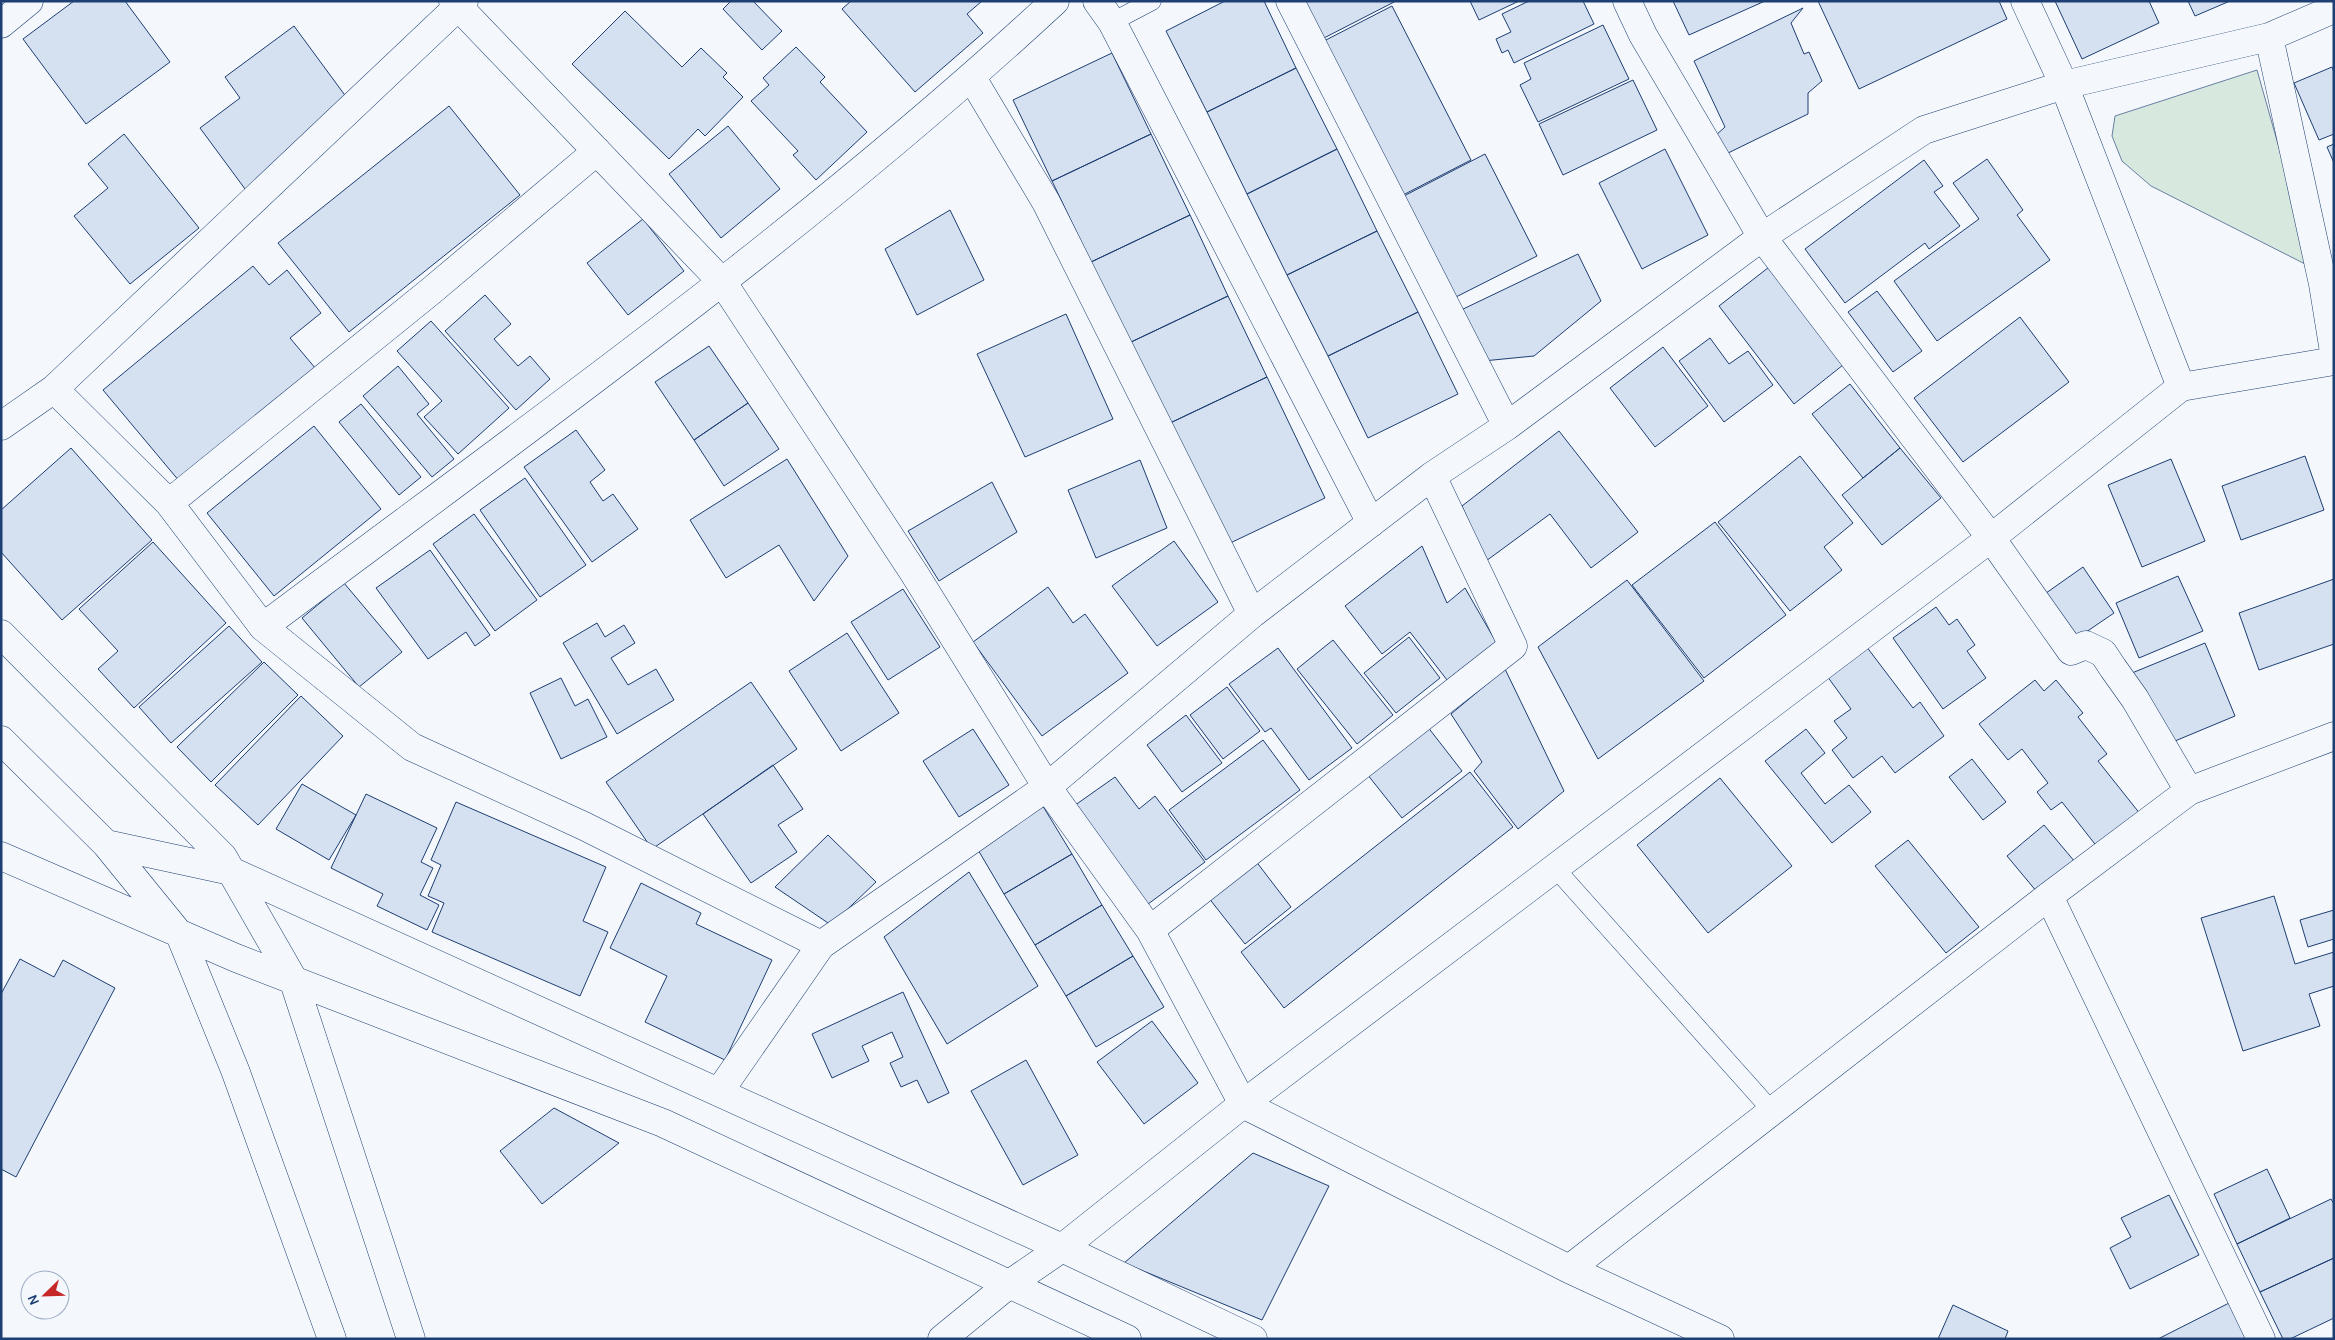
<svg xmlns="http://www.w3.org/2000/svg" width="2335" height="1340" font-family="Karla,sans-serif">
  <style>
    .green { fill: #d7e8df; stroke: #687fa3 }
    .building { fill: #d5e0f0; stroke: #1d3f73 }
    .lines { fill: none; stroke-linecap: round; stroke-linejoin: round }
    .service-casing { stroke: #1d3f73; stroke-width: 19 }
    .minor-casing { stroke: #1d3f73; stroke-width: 29 }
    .tertiary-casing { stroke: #1d3f73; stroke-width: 29 }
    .service { stroke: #f4f7fb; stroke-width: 18 }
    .minor { stroke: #f4f7fb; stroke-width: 28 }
    .tertiary { stroke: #f4f7fb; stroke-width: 28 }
  </style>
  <rect width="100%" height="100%" fill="#f4f7fb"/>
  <path class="green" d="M2257,70L2313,268L2151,186L2122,161L2112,136L2115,116Z"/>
  <path class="building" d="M74,1H125L170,62L86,124L23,39Z
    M731,1H753L782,31L762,50L723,9Z
    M851,1H982L967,14L983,33L915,92L842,9Z
    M1225,1H1264L1296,68L1207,112L1166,31Z
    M1303,1H1396L1322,39Z
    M1470,1H1519L1479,20Z
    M1529,1H1583L1594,24L1514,63L1508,50L1502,53L1496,39L1511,32L1502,14Z
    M1673,1H1765L1689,35Z
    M1818,1H1999L2007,19L1859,89Z
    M2055,1H2149L2159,23L2082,59Z
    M2188,1H2230L2195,16Z
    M1392,6L1471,160L1403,195L1324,41Z
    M1803,8L1791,23L1804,54L1809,52L1822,81L1808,93V114L1726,154L1716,135L1725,127L1694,61Z
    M625,11L682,67L701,48L727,73L723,77L743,97L705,136L698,129L669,159L572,64Z
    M1603,25L1629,79L1538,122L1520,85L1531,79L1524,63Z
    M294,26L358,113L248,193L200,128L240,98L225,77Z
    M796,47L825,77L820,82L867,132L816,180L793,155L798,151L751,101L769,85L763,78Z
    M1112,53L1151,134L1052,181L1013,100Z
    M2332,67L2334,72V134L2319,140L2294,83Z
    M1296,68L1337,149L1247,194L1207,112Z
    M1633,80L1657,130L1563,175L1539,124Z
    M449,106L520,195L349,332L278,243Z
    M728,126L780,189L721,238L669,174Z
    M124,134L199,228L130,284L74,216L108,188L88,164Z
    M1151,134L1190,215L1091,262L1052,181Z
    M2334,144V163L2327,147Z
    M1337,149L1377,231L1287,275L1247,194Z
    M1665,149L1708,235L1642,269L1599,183Z
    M1485,154L1537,256L1452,299L1400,198Z
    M1987,159L2023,210L2017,215L2050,260L1937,341L1894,281L1979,219L1953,183Z
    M1924,160L1943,186L1934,192L1960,226L1929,249L1925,243L1845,303L1805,249Z
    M950,210L984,280L917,315L885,249Z
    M1190,215L1228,296L1129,343L1091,262Z
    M643,219L684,271L628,315L587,263Z
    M1377,231L1418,312L1328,356L1287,275Z
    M1578,254L1601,301L1534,356L1483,361L1459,311Z
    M1773,264L1848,361L1794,404L1719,306Z
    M253,266L269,285L287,270L321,313L290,338L316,369L180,482L103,390Z
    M1877,291L1922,351L1893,372L1848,312Z
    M485,295L511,324L494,339L518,366L530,356L550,379L516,410L445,331Z
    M1228,296L1267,377L1168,424L1129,343Z
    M1418,312L1458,394L1368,438L1328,356Z
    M1066,314L1113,419L1025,457L977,354Z
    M2020,317L2069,382L1963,462L1914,398Z
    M431,321L509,408L458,454L424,417L442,401L397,351Z
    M1710,338L1729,364L1748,351L1773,385L1724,422L1679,361Z
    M709,346L748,403L694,440L655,382Z
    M1663,347L1708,406L1655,447L1610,388Z
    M398,366L429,404L417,414L454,459L432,477L363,396Z
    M1267,377L1325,498L1226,545L1168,424Z
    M1850,384L1900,448L1863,478L1812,414Z
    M748,403L779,449L724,486L694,440Z
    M361,404L421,477L399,495L339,422Z
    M314,426L381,509L274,596L207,513Z
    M576,430L605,470L590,482L603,501L613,494L638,529L592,562L524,467Z
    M1559,431L1638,532L1591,568L1550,514L1486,561L1462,506Z
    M71,448L152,540L62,620L1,552V510Z
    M1900,448L1941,498L1882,545L1842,495Z
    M1800,456L1853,523L1824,547L1842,570L1790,611L1718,522Z
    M2305,456L2324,510L2241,540L2222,486Z
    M787,459L848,556L814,601L779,545L726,578L690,520Z
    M2171,459L2205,541L2142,567L2108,485Z
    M1140,460L1167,528L1096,558L1068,490Z
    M525,478L586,565L540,597L480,510Z
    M992,482L1017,532L939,581L908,531Z
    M474,514L537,600L495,631L433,544Z
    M1715,522L1786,615L1704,678L1632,585Z
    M1174,541L1218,602L1157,646L1112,586Z
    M153,542L226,623L134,708L98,669L118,651L79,609Z
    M1422,546L1447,603L1465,588L1496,642L1447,680L1410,632L1382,654L1345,606Z
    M430,550L490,635L475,646L466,632L428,659L376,588Z
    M2083,567L2114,613L2070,643L2039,598Z
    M2178,576L2203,631L2139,658L2116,603Z
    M2334,579V644L2259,670L2239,613Z
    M1627,580L1704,681L1598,759L1538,647Z
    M344,583L402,652L359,687L302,618Z
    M1048,587L1073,623L1085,614L1128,673L1042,736L973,642Z
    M903,589L940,647L888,680L851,622Z
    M1936,607L1949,625L1957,619L1975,645L1967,651L1986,678L1943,709L1893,638Z
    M597,623L605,637L624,625L635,643L611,658L628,685L656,669L674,700L617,734L563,643Z
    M229,626L262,662L171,743L139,707Z
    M847,633L899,713L841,751L789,671Z
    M1409,637L1440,678L1396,713L1364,673Z
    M1333,640L1393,715L1357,744L1297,669Z
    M2205,643L2235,716L2163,746L2132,673Z
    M1866,646L1913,708L1920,702L1944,736L1895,773L1882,756L1853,778L1832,750L1847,738L1834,721L1851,709L1827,676Z
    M1278,648L1352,748L1309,780L1271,728L1265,732L1229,684Z
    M264,662L298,695L211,782L177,747Z
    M1505,669L1564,791L1518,829L1474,771L1482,762L1451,714Z
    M561,678L575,706L588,699L607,737L561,759L530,693Z
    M2035,680L2044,691L2056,680L2083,713L2078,717L2107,754L2098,761L2141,815L2098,848L2062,802L2051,810L2037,792L2048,783L2022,749L2008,760L1979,724Z
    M751,682L797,749L652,849L606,782Z
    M1227,687L1260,731L1223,759L1190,715Z
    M301,696L343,736L258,825L215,785Z
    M1186,715L1222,763L1182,792L1147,745Z
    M1427,726L1462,771L1402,818L1367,774Z
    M973,729L1009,785L959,817L923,761Z
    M1806,729L1825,753L1801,773L1825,804L1849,785L1871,812L1832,843L1765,761Z
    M1263,740L1300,790L1206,860L1169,810Z
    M1972,759L2006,802L1983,820L1949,777Z
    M773,765L803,809L778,825L797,852L751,883L703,814Z
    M1470,772L1513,827L1284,1008L1241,952Z
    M1115,777L1139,809L1155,796L1205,862L1144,907L1071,808Z
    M1720,778L1792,866L1708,933L1637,845Z
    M302,784L356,815L329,860L276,829Z
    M366,794L437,828L421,862L433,868L420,895L439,905L427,930L377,906L383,894L331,868Z
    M456,802L606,867L583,921L608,932L580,996L432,932L444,903L428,896L441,865L431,860Z
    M1041,803L1072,854L1004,894L974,843Z
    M2044,825L2075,862L2037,892L2007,856Z
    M828,835L876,882L831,925L775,887Z
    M1908,840L1979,927L1946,953L1875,866Z
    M1072,854L1102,905L1035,945L1004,894Z
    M1255,860L1291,907L1245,944L1208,897Z
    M969,872L1038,986L947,1044L884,937Z
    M641,883L701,913L696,924L772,960L725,1060L645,1022L667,976L610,948Z
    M2274,896L2295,964L2334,952V986L2309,994L2320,1026L2243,1051L2201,918Z
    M1102,905L1133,956L1066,996L1035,945Z
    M2334,910V939L2308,947L2300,920Z
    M1133,956L1164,1007L1096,1047L1066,996Z
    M20,959L54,977L63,960L115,988L16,1177L1,1169V994Z
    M903,992L949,1093L928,1103L917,1080L901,1087L890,1063L903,1057L892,1032L862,1046L869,1061L832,1078L812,1034Z
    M1152,1021L1198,1083L1144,1124L1097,1062Z
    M1026,1060L1078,1155L1023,1185L971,1091Z
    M554,1108L619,1143L542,1204L500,1151Z
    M1253,1153L1329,1186L1262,1320L1124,1263Z
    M2267,1169L2290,1218L2237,1244L2214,1194Z
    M2169,1195L2199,1255L2130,1289L2110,1248L2131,1237L2121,1218Z
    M2331,1199L2334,1204V1258L2260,1292L2237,1244Z
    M2334,1258V1318L2290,1339H2283L2260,1292Z
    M2233,1301L2252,1339H2158Z
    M1953,1305L2008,1331L2005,1339H1938Z"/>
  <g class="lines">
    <defs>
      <path id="service" d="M1112,22L1152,1
        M1555,868L1772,1111"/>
      <path id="minor" d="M453,1L723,283L914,573L1047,787L1150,930L1243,1104L1569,1269L1720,1339
        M1097,1L1112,22L1371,523
        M1290,1L1507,426
        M1627,1L1643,35L1762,237L1991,538L2071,651L2086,645L2103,653L2113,668L2135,699L2189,791
        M2025,1L2064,85L2181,387
        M1,24L29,1
        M2269,37L2323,284L2334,352
        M972,78L1046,202L1252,614
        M54,389L169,503L263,627L412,747L584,826L821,945
        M1,426L54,389L464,1
        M169,503L431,291L597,151
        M263,627C532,425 808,230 1055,1
        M2049,896L2261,1339
        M1150,930L1513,646L1432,476
        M719,1092L821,945L1047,787L1252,614L1432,476L1507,426L1762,237L1924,130L2064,85L2269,37L2334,9
        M1569,1269L2049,896L2189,791L2334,736
        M942,1339L1008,1285L1062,1248L1243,1104L1991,538L2181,387L2334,361"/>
      <path id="tertiary" d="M1,634L223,857L293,979L411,1339
        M1,740L106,844L180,935L235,1070L332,1339
        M106,844L231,871L1062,1248L1253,1339
        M1,856L236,958L663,1123L1127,1339"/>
    </defs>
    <use href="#service" class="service-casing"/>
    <use href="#minor" class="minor-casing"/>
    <use href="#tertiary" class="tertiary-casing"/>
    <use href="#service" class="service"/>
    <use href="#minor" class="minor"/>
    <use href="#tertiary" class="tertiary"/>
  </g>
  <rect width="2335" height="1340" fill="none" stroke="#1d3f73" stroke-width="5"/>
  <g transform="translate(45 1295) rotate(247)"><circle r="24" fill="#f4f7fb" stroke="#9eadc5"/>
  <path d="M0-4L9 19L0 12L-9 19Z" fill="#c62828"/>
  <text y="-8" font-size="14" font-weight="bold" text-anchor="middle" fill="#1d3f73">N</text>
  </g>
</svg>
